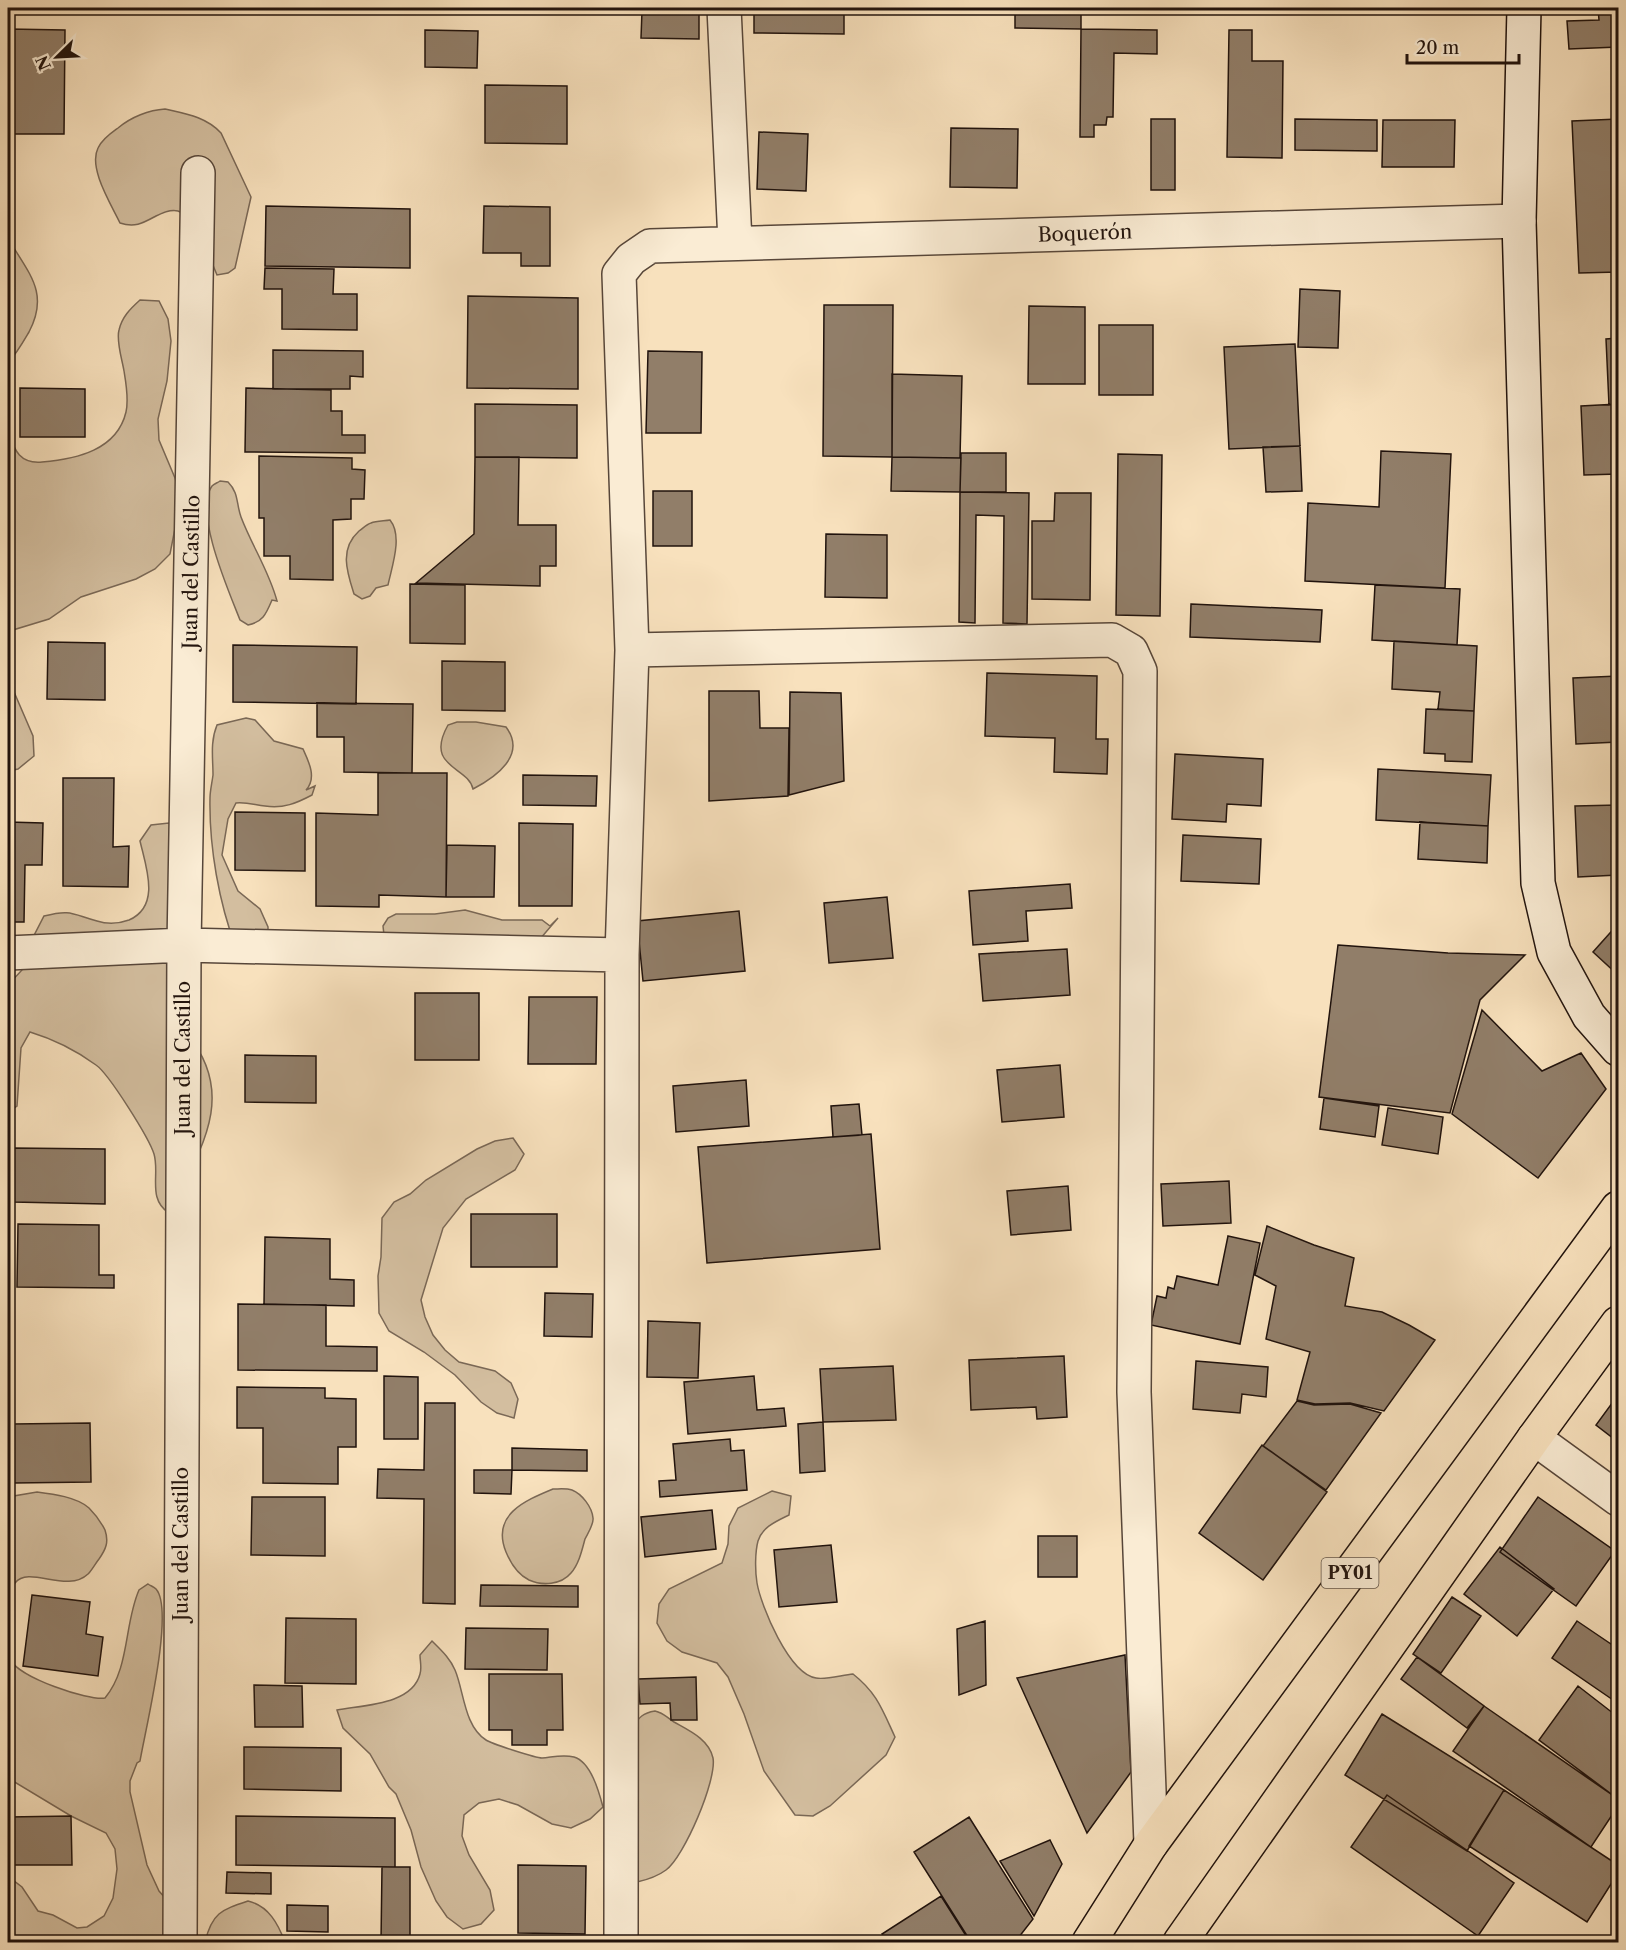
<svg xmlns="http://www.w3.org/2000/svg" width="1626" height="1950" font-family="'Libre Caslon Text',serif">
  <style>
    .green { fill: #d3be9f; stroke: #7a6856; stroke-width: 1.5 }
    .building { fill: #917e69; stroke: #21130d; stroke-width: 1.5 }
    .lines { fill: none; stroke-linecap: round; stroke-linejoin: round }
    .street-casing { stroke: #574639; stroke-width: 36 }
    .secondary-casing { stroke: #21130d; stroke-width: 36 }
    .highway-casing { stroke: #21130d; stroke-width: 36 }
    .street { stroke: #faecd4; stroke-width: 33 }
    .secondary { stroke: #faecd4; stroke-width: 33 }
    .highway { stroke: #f8e1bd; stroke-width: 33 }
    .labels { text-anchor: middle; stroke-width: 4.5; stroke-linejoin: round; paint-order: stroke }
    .shield { fill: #faecd4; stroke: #625449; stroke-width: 1.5 }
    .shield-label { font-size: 18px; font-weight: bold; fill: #21130d }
    .street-label { font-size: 20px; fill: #21130d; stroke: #faecd4 }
  </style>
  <rect width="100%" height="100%" fill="#f8e1bd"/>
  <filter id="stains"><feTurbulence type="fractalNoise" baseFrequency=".00333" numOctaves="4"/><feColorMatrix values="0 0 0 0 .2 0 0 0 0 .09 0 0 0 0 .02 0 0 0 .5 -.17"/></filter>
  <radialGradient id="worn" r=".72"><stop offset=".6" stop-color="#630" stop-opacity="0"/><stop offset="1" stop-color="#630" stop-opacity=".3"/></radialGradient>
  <path class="green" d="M165,109C187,114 206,117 221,133L251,197L235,268L228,273L217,275C211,260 193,216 178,211C170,209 162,213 156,216C143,223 135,228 120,223C111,204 88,168 98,148C102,139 111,133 118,128C131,117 149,110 165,109Z
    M8,238C28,273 50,292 29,332C22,344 17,353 8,363Z
    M140,300L159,301L168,319L171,341L167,381L158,419L159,440L175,478L181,498L170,554L155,569L136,579L81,597L49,619L13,630L8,636V433C15,451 20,464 42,462C77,459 117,450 126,412C129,399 126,383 124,371C122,359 116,341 119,330C122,317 130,309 140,300Z
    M220,481L228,482C239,493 236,503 241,517C252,546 269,571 277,601L272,600C266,614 263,622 248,625L240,620C230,594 193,511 212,486C214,484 217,483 220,481Z
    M390,520C403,536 392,566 388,585L376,588L370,596L362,599L354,594C347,572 339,549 359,531C362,529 367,524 371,523C376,521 384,521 390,520Z
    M8,678L33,736L34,756L18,769L8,771Z
    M246,718L255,720L274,741L303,749C309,762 317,778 306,790L315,786L312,795C297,803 283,809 265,806C255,805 247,802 236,803L228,819L222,855L238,891L260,909L268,927V936L236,948C219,903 209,847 210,798C210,791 212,783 213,775C213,758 210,742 217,725Z
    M457,722H476L506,727C527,755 496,777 473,789C468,766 424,768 448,725Z
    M169,823L180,837L187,1034C239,1096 199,1152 169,1213C147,1199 160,1174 154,1154C149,1138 109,1074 96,1065C77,1051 53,1039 30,1032L21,1048L17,1106L8,1112V985L22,970L26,951L44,916C71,909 72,914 97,921C109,925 118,924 129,920C161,906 146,867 140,841L151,825Z
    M465,910L502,920H542L550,926L558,918L540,939L384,935L383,926L388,918L396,914H435Z
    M513,1138L524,1154L515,1170L466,1199L443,1228L421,1300L425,1317L433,1335L445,1350L459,1362L495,1371L511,1383L518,1399L514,1418L497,1413L481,1402L455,1375L424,1352L389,1331L379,1313L378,1276L381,1257L382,1218L394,1202L410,1194L426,1180L477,1149L495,1141Z
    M553,1489C559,1489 566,1488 572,1490C582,1494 592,1507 593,1518C594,1524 588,1533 585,1539C582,1550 579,1564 571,1573C561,1585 542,1586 529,1580C517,1574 511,1564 506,1552C491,1515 524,1501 553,1489Z
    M772,1491L791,1496L789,1515C777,1521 762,1527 758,1541C755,1552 755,1571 757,1583C761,1606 789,1674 816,1678C826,1680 842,1675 853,1674C877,1693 882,1709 895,1737L886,1755L830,1806L813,1816L795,1815L764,1771L744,1714L728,1677L717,1663L682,1652L667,1641L657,1623L659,1604L669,1589L722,1563L728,1544L729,1526L738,1508Z
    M37,1492C53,1494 77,1497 89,1508C95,1514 101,1522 105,1530C109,1542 106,1549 99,1559C95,1564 92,1570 88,1574C67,1594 29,1565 15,1583C9,1592 13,1609 13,1619C13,1631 6,1649 11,1660C18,1677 88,1701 105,1698C130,1668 124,1624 139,1590L148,1584C151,1586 154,1587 156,1589C175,1610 145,1731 140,1761L137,1763L130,1781V1792L147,1865L159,1891L166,1899L184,1942H18L8,1940V1878L14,1881L22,1887L38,1911L53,1915L77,1928L87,1927L104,1916L113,1898L117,1869L115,1849L106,1833L71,1816L8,1778V1497Z
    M432,1641C441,1650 450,1658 455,1670C464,1691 464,1726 486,1740C492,1744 536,1758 542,1758C553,1757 563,1754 574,1757C591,1762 599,1792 603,1807L590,1819L571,1828L552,1824L518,1805L499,1799L479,1803L464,1815L462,1836L469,1855L490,1890L494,1910L481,1924L463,1929L447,1917L436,1901L421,1867L411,1830L396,1794L389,1787L370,1754L343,1728L337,1710C363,1705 412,1705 420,1674C422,1668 420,1661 420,1655Z
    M655,1711C664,1713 666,1717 674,1722C688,1730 709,1739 713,1758C717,1780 684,1857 666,1870C658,1876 646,1880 637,1882L633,1727C639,1717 643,1713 655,1711Z
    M248,1901C269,1906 278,1924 285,1942H205C212,1913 221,1910 248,1901Z"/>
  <path class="building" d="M446,8H493V11H446Z
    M754,8H844V34L754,33Z
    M1015,8H1081V29L1015,28Z
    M1598,8H1618V47L1569,49L1567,21L1599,20Z
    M642,11L699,12V39L641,38Z
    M8,29L65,30L64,134H8Z
    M1081,29L1157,30V54L1114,53L1113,117H1107L1106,125H1094V137H1080Z
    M425,30L478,31L477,68L425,67Z
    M1229,30H1252V61H1283L1282,158L1227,157Z
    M485,85L567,86V144L485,143Z
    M1151,119H1175V190H1151Z
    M1295,119L1377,120V151L1295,150Z
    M1618,119V272L1579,273L1572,121Z
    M1383,120H1455L1454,167H1382Z
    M951,128L1018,129L1017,188L950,187Z
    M759,132L808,134L806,191L757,189Z
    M266,206L410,209V268L265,266Z
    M484,206L550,207V266H521V253H483Z
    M265,268L334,269L333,294H357V330L282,329V289H264Z
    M1300,289L1340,291L1338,348L1298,347Z
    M468,296L578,298V389L467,388Z
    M824,305H893L892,457L823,456Z
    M1029,306L1085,307V384H1028Z
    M1099,325H1153V395H1099Z
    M1618,338V404L1609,405L1606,339Z
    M1295,344L1300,446L1229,449L1224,347Z
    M273,350L363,351V377L350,376V389H273Z
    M648,351L702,352L701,433H646Z
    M892,374L962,376L960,458L892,457Z
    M20,388L85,389V437H20Z
    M246,388L331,390V411H342V435H365V453L245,452Z
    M475,404L577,405V458L475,457Z
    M1618,404V474L1584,475L1581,406Z
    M1300,446L1302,491L1266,492L1263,447Z
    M1381,451L1451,454L1445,588L1305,581L1308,503L1379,507Z
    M961,453H1006V492H960Z
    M1118,454L1162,455L1160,616L1116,615Z
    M259,456L352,458V469L365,470L364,499H351V519L333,520V580L290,579V556H264V518H259Z
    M475,457H519L518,525H556V566H540V586L416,583L474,534Z
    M892,457L961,458L960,492L891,491Z
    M653,491H692V546H653Z
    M960,492L1029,493L1027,624L1003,623L1004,516L976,515L975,623L959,622Z
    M1055,493H1091L1090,600L1032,599V521H1054Z
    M826,534L887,535V598L825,597Z
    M410,584L465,585V644L410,643Z
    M1375,585L1460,589L1457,645L1372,640Z
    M1191,604L1322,610L1320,642L1190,637Z
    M1394,641L1477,646L1474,711L1438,709L1440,692L1392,689Z
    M48,642L105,643V700L47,699Z
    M233,645L357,647L356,704L233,702Z
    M442,661L505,662V711L442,710Z
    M987,673L1097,676L1096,739H1108L1107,774L1054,772L1055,738L985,736Z
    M1618,676V742L1576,744L1573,678Z
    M709,691H759L760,728H789L788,796L709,801Z
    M790,692L841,693L844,781L789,795Z
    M317,703L413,704L412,773L344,772V737H317Z
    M1426,709L1474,711L1472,762L1445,761V754L1424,753Z
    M1175,754L1263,759L1261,806L1227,804L1226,822L1172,819Z
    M1378,769L1491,775L1488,826L1376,820Z
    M378,773H447L446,897L379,895V907L316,906V813L378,815Z
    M523,775L597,776L596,806L523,805Z
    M63,778H114L113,847L129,846L128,887L63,886Z
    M1618,805V875L1578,877L1575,806Z
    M235,812L305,813V871L235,870Z
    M8,822L43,823L42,865H25L24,922H8Z
    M1420,822L1488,826L1487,863L1418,859Z
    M519,823L573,824L572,906H519Z
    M1183,835L1261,839L1259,884L1181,881Z
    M447,845L495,846L494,897H446Z
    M1070,884L1072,908L1026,911L1028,941L973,945L969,891Z
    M887,897L893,958L829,963L824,903Z
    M739,911L745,971L643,981L637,921Z
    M1618,924V975L1593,952Z
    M1338,945L1448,953L1525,955L1480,1000L1450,1113L1319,1097Z
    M1067,949L1070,995L983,1001L979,954Z
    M415,993H479V1060H415Z
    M529,997H597L596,1064H528Z
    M1482,1010L1542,1071L1581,1053L1606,1089L1538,1178L1452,1114Z
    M245,1055L316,1056V1103L245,1102Z
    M1060,1065L1064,1117L1002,1122L997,1070Z
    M746,1080L749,1126L676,1132L673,1086Z
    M1324,1098L1379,1106L1375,1137L1320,1129Z
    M859,1104L862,1135L833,1137L831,1106Z
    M1388,1108L1443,1117L1438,1154L1382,1145Z
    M871,1134L880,1249L707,1263L698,1147Z
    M13,1148L105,1149V1204L13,1202Z
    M1229,1181L1231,1223L1163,1226L1161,1184Z
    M1068,1186L1071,1230L1011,1235L1007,1191Z
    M471,1214H557V1267H471Z
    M18,1224L99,1225V1275H114V1288L17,1287Z
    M1267,1226L1314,1245L1354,1258L1345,1306L1382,1312L1409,1325L1435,1340L1384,1411L1350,1403L1315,1404L1297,1400L1310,1352L1266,1339L1276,1286L1255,1275Z
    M1228,1236L1260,1243L1240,1344L1151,1325L1157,1296L1166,1298L1168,1287L1174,1289L1177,1276L1218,1285Z
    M265,1237L330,1239V1279L354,1280V1306L264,1304Z
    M545,1293L593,1294L592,1337L544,1336Z
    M238,1304L326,1305V1346L377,1347V1371L238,1370Z
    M648,1321L700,1323L698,1378L647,1377Z
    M1064,1356L1067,1417L1037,1419L1036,1407L971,1410L969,1360Z
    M1196,1361L1268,1367L1266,1397L1242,1394L1240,1413L1193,1409Z
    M893,1366L896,1420L823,1422L820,1369Z
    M384,1376L418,1377V1439H384Z
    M754,1376L757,1410L784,1408L786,1426L688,1434L684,1382Z
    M237,1387L325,1388V1398L356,1399V1447H338V1484L263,1483V1428H237Z
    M1618,1395V1442L1596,1425Z
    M1297,1401L1314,1405L1350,1404L1381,1413L1326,1490L1263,1446Z
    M425,1403H455V1604L423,1603L424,1499L377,1498L378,1469L424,1470Z
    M823,1422L825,1471L800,1473L798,1424Z
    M90,1423L91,1482L14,1483L13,1424Z
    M730,1439L731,1451L744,1450L747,1490L660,1497L659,1481L676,1480L673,1444Z
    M1262,1445L1327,1492L1263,1580L1199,1533Z
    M512,1448L587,1450V1471L512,1470Z
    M474,1470H512L511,1494L474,1493Z
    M252,1497H325V1556L251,1555Z
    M1538,1497L1615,1551L1576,1606L1500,1552Z
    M712,1510L716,1549L645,1557L641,1517Z
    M1038,1536H1077V1577H1038Z
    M831,1545L837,1602L779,1607L774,1550Z
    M1500,1547L1554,1589L1517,1636L1464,1594Z
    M481,1585L578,1586V1607L480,1606Z
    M32,1595L90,1602L86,1634L103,1637L98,1676L23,1666Z
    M1452,1597L1481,1616L1441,1673L1413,1654Z
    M286,1618L356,1619V1684L285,1683Z
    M985,1621L986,1685L959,1695L957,1629Z
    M1577,1621L1611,1644L1618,1633V1698L1616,1702L1552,1658Z
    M466,1628L548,1629L547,1670L465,1669Z
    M1125,1655L1131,1772L1087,1833L1017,1678Z
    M1417,1657L1484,1706L1467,1728L1401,1679Z
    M489,1674H562L563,1730H547V1745H512V1730H489Z
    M696,1677L697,1720H671L670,1703L640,1704L638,1679Z
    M254,1685L302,1686L303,1727H255Z
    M1578,1686L1618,1717V1799L1539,1740Z
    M1484,1706L1618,1799V1806L1591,1847L1453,1751Z
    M1382,1714L1504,1790L1467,1851L1345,1775Z
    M244,1747L341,1748V1791L244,1789Z
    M1504,1790L1618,1865V1873L1587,1922L1469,1846Z
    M1387,1795L1514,1883L1478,1936L1351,1847Z
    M71,1816L72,1865H8V1817Z
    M236,1816L395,1818V1867L236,1865Z
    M969,1817L1033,1919L1015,1942H971L914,1852Z
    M1050,1840L1062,1864L1034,1916L1000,1861Z
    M518,1865L586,1866L585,1934L518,1933Z
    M382,1867H410V1940H442V1942H381Z
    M227,1872L271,1873V1894L226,1893Z
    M941,1896L970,1942H888L882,1934Z
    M287,1905L328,1906V1932L287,1931Z
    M303,1937L368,1938V1942H303Z"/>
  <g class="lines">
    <defs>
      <path id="street" d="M724,8L735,242
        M632,650L1112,640L1131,651L1140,671L1134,1392L1151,1844
        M8,953L184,945L622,955
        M1534,1438L1618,1499
        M180,1942L184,945L198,173
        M621,1942L622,955L632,650L619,274L631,259L650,246L1519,221"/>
      <path id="secondary" d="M1524,8L1519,221L1538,883L1554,952L1589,1016L1618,1049"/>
      <path id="highway" d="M1089,1942L1151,1844L1618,1208
        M1180,1942L1534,1438L1618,1323"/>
    </defs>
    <use href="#street" class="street-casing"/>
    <use href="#secondary" class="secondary-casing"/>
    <use href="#highway" class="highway-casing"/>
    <use href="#street" class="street"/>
    <use href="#secondary" class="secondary"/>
    <use href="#highway" class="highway"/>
  </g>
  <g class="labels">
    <rect class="shield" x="1321.5" y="1558" width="57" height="30" rx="4.5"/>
    <g class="shield-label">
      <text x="1350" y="1579">PY01</text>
    </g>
    <g class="street-label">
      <text transform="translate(1085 233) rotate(-2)" y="7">Boquerón</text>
      <text transform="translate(191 572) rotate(-89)" y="7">Juan del Castillo</text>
      <text transform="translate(183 1058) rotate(-90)" y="7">Juan del Castillo</text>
      <text transform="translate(181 1544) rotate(-90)" y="7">Juan del Castillo</text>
    </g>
  </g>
  <rect width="1626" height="1950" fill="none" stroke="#f8e1bd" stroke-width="30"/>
  <rect x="9" y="9" width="1608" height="1932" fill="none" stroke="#21130d" stroke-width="3"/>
  <rect x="15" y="15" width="1596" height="1920" fill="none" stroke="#21130d" stroke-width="1.5"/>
  <g transform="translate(57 57) rotate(246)" stroke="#faecd4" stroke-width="4.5" paint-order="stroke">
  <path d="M0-4.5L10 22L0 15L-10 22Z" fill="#21130d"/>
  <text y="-9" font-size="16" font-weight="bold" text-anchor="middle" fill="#21130d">N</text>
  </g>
  <path d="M1407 54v9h112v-9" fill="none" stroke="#21130d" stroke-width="3"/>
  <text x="1416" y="54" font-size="18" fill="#21130d" stroke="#faecd4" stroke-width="4.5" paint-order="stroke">20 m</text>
  <rect width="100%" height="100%" filter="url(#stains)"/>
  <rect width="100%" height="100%" fill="url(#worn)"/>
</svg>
